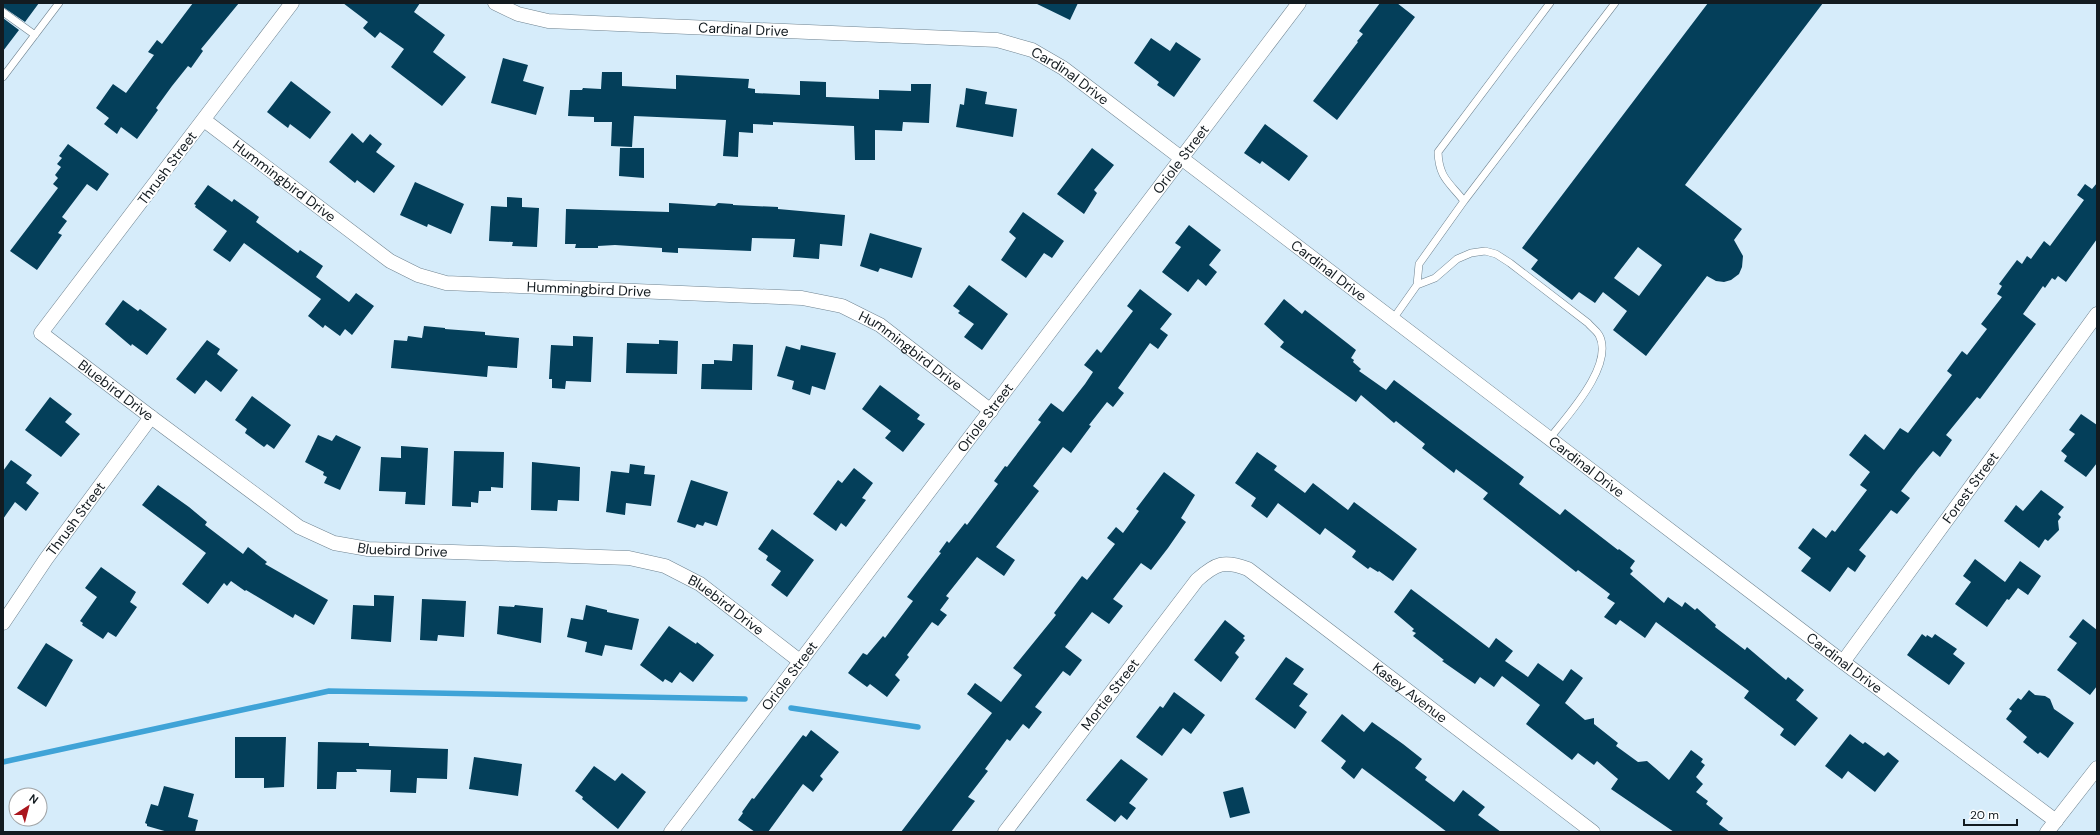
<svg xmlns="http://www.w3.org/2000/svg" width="2100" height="835" font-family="'DM Sans',sans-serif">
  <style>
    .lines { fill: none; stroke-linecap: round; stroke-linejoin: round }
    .stream { stroke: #3fa3d7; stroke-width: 5.5 }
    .building { fill: #043f5a; fill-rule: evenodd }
    .service-casing { stroke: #6f8390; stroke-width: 8 }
    .minor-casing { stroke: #6f8390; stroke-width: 15 }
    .service { stroke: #fff; stroke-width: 7 }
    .minor { stroke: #fff; stroke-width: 14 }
    .labels { text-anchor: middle; stroke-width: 4; stroke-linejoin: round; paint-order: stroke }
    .street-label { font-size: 14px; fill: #131b20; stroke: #fff }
  </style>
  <rect width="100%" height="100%" fill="#d6ecfa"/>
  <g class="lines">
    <path class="stream" d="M791,708L918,727
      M3,762L329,691L745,699"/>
  </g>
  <path class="building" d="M3,3H39L25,22L3,7Z
    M193,3H239L201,49L203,51L191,68L188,66L172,86L156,108L158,110L137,139L121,127L117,134L104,124L109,118L96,108L113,84L126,93L154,55L148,52L157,40L162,44Z
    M343,3H420L414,12L445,35L433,52L466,77L442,106L391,67L404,49L380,32L375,38L363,28L368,22Z
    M1035,3H1078L1070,20Z
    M1380,3H1397L1415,17L1337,120L1313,101L1358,42L1357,41L1363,34L1359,31Z
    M1708,3H1823L1685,185L1742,229L1734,240L1743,256L1742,267L1739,274L1731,280L1724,282L1716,281L1707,276L1646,356L1613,330L1627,311L1603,292L1595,303L1579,292L1572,300L1531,269L1538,260L1522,248ZM1638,247L1662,265L1639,296L1614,278Z
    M3,18L19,30L3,51Z
    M1151,38L1170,51L1176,42L1201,59L1174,97L1157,85L1159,82L1134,63Z
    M503,58L528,65L523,81L544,87L536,115L491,103Z
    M602,72H622V86L676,89V75L749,79L748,88L755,89V93L800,95V81L826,82V97L879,99V90L911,91V84H931L929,123L903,122L902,131L875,130V160H855L854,126L773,122V125L753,124V133L739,132L738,157L723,156L726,120L634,116L632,147L611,146L612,122H594V117L568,116L570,90H582L583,88L601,89Z
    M291,81L331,112L310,139L290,124L288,128L267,112Z
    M966,88L987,92L985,104L1017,109L1013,137L956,127L960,104L964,105Z
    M1265,124L1308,156L1289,181L1262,161L1260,164L1244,153Z
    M352,133L363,143L370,134L382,144L376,152L395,166L374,193L357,180L355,183L329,162Z
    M68,144L109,174L97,191L87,184L62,217L67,221L58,233L62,235L37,270L10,251L58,188L53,184L58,178L55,175L61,167L57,164L62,158L59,156Z
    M620,148H644V178L619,176Z
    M1092,148L1114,165L1094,190L1097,193L1084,214L1057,194Z
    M415,182L464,204L451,234L428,224L427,227L400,215Z
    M2097,183V239L2066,282L2058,276L2055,280L2052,278L2045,288L2043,286L2023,314L2036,324L1980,399L1977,397L1946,435L1952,440L1940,457L1933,451L1918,469L1901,491L1910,498L1897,514L1891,510L1859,550L1866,556L1855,572L1848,567L1830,592L1801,571L1811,558L1798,548L1813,528L1826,538L1832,530L1835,532L1867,490L1860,485L1870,472L1849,455L1865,434L1884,450L1900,428L1908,433L1952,375L1947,371L1962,351L1967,355L1987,329L1981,324L2002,297L1997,294L2002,286L1999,284L2017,260L2022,264L2027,256L2031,259L2044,241L2050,246L2084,200L2077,195L2085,184L2092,189Z
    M208,185L232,202L234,199L259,217L256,222L298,253L300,250L323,266L316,277L349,302L356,293L374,306L352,335L345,329L340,336L325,325L323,328L308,316L321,299L244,243L230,262L213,250L227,231L195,207L196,205L194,204Z
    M507,197L522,198V207L539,208L537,247L512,246L513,242L489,241L491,206L507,207Z
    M669,203L715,206L718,203L733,204V205L778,207V209L845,215L842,246L820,244L819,259L793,257L795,239L752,238L751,251L678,248V253L662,252V248L615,245L598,246V248H575L576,244H565L566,209L669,212Z
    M1023,212L1064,241L1052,258L1044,253L1026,278L1001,260L1016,238L1009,232Z
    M1189,225L1221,250L1209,265L1217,272L1206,286L1198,279L1188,292L1162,272L1181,247L1175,243Z
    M870,233L922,248L912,278L880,268L878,272L860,266Z
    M969,285L1008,314L982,350L964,337L974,324L958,313L960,311L953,306Z
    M1140,289L1172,314L1160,329L1168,335L1158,349L1150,343L1118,388L1124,393L1113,407L1107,402L1089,425L1091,426L1071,453L1063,447L1033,486L1039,491L996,547L1015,560L1004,576L977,557L946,596L949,598L940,610L947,615L938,626L932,622L907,655L909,657L895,675L900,680L887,697L870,684L867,687L848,673L863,653L867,655L883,636L885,638L913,601L907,597L941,553L939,552L947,541L949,543L965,523L967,525L998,484L994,481L1005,466L1007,467L1041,422L1038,420L1051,403L1063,412L1085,384L1093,372L1084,365L1097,349L1101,353L1133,311L1127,306Z
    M1284,299L1302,314L1305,310L1356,350L1351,358L1354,360L1353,362L1361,369L1359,371L1386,390L1394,380L1524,477L1519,484L1560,515L1565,509L1618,550L1619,549L1635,561L1630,568L1633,571L1630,574L1664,603L1668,597L1682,607L1685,602L1695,610L1697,608L1716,625L1715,627L1745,650L1747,647L1786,680L1788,677L1804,690L1796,700L1818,718L1795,746L1780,735L1784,729L1744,698L1749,691L1656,622L1645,638L1620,620L1616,625L1604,617L1615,603L1607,598L1610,594L1578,570L1576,572L1483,499L1488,493L1456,469L1454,473L1422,448L1425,444L1396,421L1394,423L1361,395L1356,402L1280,347L1284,342L1264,324Z
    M123,300L138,311L140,309L167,329L147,355L132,344L131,346L105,324Z
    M424,326L445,328V329L485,332V335L519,338L517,368L488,366L487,377L391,368L394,340L407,341L408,336L422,338Z
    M573,336L593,337L591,382L566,381L565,389L552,388V379H549L551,345L573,346Z
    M207,340L220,349L217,354L238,370L221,392L206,380L195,394L176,379Z
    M659,340L678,341L677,374L626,373L627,343L659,344Z
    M733,344L753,345L752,390L701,389L702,364H714V360L732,361Z
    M801,345L836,353L825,390L812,386L810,395L792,389L794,381L777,376L786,346L800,350Z
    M880,385L920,415L917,419L925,424L903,452L885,438L891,431L862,409Z
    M252,396L291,425L274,449L267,444L264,447L245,433L247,429L235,420Z
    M50,397L72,414L65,422L80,434L61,457L25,430Z
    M2081,414L2097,425V463L2086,477L2064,461L2067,456L2061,451L2075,434L2069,430Z
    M318,435L332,441L336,435L361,447L340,490L324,483L327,477L323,475L324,472L305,462Z
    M401,446L428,448L425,505L405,504L406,492L379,491L381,457L401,458Z
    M454,451L504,452L503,488L491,487V491H479L478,503L471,502V507L452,506Z
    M1257,452L1277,466L1274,470L1305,493L1313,483L1348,510L1354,502L1417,549L1393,581L1379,571L1378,572L1370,567L1368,569L1352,557L1356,551L1325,528L1320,535L1278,503L1267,518L1251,506L1256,498L1235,483Z
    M11,460L32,475L26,483L39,493L26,511L15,502L3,519V471Z
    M532,462L580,467L579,501L558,500L557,511L531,510Z
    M630,464L645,466L644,474L655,475L651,506L626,503L625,515L606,512L611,471L629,473Z
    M854,468L873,483L862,498L866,500L846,527L841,523L836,531L813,514L838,480L842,483Z
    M1164,472L1195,495L1181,518L1186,522L1168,548L1151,570L1141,563L1113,599L1123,606L1109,624L1092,612L1065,647L1082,660L1070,676L1063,671L1035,707L1042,712L1029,729L1023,724L1010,741L1007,739L985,769L988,771L968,797L975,801L951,832H901L992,713L967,694L975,683L1001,702L1022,675L1013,668L1056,615L1054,613L1082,576L1087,580L1115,544L1107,538L1116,527L1123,533L1139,511L1136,509Z
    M691,480L728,492L717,526L705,522L703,526L697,524L695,528L677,522Z
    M158,485L189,507L207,522L205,525L243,554L248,547L267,562L265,564L328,600L314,625L295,614L293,618L246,590L245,591L231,581L227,586L224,583L208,604L182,584L206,553L142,505Z
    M2041,490L2064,507L2058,514L2061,517L2058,521L2059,530L2048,541L2045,539L2039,548L2004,521L2016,505L2023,511Z
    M772,529L814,560L787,597L771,585L781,571L766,560L768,556L758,549Z
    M1975,559L2005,582L2020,561L2041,576L2028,595L2018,588L2009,600L2007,599L1987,627L1955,604L1971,582L1963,576Z
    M101,567L136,592L130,602L137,607L116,637L108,632L103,639L82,625L83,623L80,621L97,597L85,588Z
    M1411,589L1489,648L1496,638L1513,651L1505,661L1528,677L1538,663L1563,681L1571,669L1583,678L1565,703L1585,720L1594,718V724L1618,743L1616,746L1638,762L1647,761L1669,780L1691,750L1703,759L1701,762L1705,765L1696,777L1703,784L1696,792L1708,801L1706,804L1723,818L1719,824L1730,832H1674L1611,789L1618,779L1597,761L1594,765L1578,753L1572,760L1526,724L1540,705L1502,676L1494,687L1480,677L1475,684L1442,661L1444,660L1413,636L1416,633L1412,631L1414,629L1394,612Z
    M374,595L394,596L391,642L351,639L353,605L374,606Z
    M422,599L466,601L464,637L438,635L437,641L420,640Z
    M515,605L543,608L541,643L497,634L499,606L514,607Z
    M586,605L607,610V612L639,619L632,650L605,645L602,656L585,652L587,642L567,637L571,618L583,620Z
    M2083,619L2097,630V686L2090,695L2057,670L2077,643L2069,637Z
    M1225,620L1245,636L1243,638L1245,640L1235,653L1239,657L1221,682L1194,660Z
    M669,626L696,644L697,642L714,655L693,682L680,672L672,683L665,679L663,682L640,665Z
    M1922,634L1926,637L1927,635L1932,638L1935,634L1957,649L1953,654L1965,663L1949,685L1907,655Z
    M46,643L73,660L46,707L17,688Z
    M1286,657L1304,669L1293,684L1308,694L1299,706L1307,712L1295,729L1255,699Z
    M2029,690L2035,695L2045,696L2050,699L2054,709L2074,723L2048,758L2040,752L2038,754L2023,742L2027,737L2006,719L2012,711L2009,709L2018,698L2021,700Z
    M1174,692L1205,715L1191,734L1183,728L1162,756L1136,737L1160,706L1163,708Z
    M1342,714L1364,732L1372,722L1403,744L1422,759L1415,768L1427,777L1425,780L1454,802L1463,790L1485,807L1478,815L1501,832H1447L1362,768L1354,779L1341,768L1346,761L1321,741Z
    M811,730L839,752L820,776L823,779L813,792L803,784L768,832H755L738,820L743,813L742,812L752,798L754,799L803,735L806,737Z
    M1850,734L1863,744L1865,742L1884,756L1888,752L1899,761L1875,792L1848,771L1842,779L1825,766Z
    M235,737H286L284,787L264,788V778H235Z
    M318,742L369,743V746L448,749L447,779L417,778L416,793L390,792L391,770L356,769L357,772H337L336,789H317Z
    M474,757L522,764L518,796L469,789Z
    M1121,759L1148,779L1129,803L1136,808L1127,820L1121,815L1115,822L1086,800Z
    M594,766L615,781L622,773L646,792L618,829L582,799L583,797L575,791Z
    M164,786L194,794L188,817L198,820L195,832H168L147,826V824L145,823L151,804L158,806Z
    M1243,787L1250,813L1230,818L1223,792Z"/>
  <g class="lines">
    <defs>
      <path id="service" d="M3,12L35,35
        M3,77L59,3
        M1464,201C1449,182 1439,178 1438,152L1550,3
        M1417,285L1419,264L1464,201L1615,3
        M1393,319L1417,285L1435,278L1457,259L1471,253L1485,251L1496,254L1510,263L1588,323C1591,327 1596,330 1599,335C1615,365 1567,416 1550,438"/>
      <g id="minor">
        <path id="s1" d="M292,3L41,333L151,417L299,527L334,543L368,549L629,558L665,566L700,584L801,662"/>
        <path id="s2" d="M495,3L518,14L548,21L997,40L1032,50L1063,68L1843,662L2056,821"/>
        <path id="s3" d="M204,120L390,261L418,275L446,283L802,298L842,306L880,325L991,411"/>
        <path id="s4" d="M3,623L46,559L151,417"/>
        <path id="s5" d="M1843,662L2097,314"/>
        <path id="s6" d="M671,832L1299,3"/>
        <path id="s7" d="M1005,832L1197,580C1216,563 1224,560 1248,569L1593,832"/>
        <path d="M2047,832L2097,768"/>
      </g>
    </defs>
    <use href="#service" class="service-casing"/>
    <use href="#minor" class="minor-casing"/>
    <use href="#service" class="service"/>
    <use href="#minor" class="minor"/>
  </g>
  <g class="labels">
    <g class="street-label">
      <text dy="5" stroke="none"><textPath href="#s2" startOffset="252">Cardinal Drive</textPath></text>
      <text dy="5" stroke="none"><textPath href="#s2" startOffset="588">Cardinal Drive</textPath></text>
      <text dy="5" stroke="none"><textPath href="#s6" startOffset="844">Oriole Street</textPath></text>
      <text transform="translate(167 168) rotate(-53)" y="5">Thrush Street</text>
      <text dy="5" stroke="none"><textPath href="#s3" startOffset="101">Hummingbird Drive</textPath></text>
      <text dy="5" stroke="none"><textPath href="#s2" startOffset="912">Cardinal Drive</textPath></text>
      <text dy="5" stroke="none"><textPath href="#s3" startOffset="437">Hummingbird Drive</textPath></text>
      <text dy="5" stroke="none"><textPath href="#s3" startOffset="773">Hummingbird Drive</textPath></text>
      <text dy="5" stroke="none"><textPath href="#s1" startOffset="509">Bluebird Drive</textPath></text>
      <text dy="5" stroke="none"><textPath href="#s6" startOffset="520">Oriole Street</textPath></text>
      <text dy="5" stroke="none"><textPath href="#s2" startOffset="1236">Cardinal Drive</textPath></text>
      <text dy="5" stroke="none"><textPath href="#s5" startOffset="216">Forest Street</textPath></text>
      <text dy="5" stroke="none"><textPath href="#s4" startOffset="127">Thrush Street</textPath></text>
      <text dy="5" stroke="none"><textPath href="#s1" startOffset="845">Bluebird Drive</textPath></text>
      <text dy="5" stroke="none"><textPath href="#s1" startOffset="1181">Bluebird Drive</textPath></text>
      <text dy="5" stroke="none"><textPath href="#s2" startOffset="1560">Cardinal Drive</textPath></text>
      <text dy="5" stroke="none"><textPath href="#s6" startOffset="196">Oriole Street</textPath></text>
      <text dy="5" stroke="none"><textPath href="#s7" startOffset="577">Kasey Avenue</textPath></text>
      <text dy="5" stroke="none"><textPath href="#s7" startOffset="173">Mortie Street</textPath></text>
    </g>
  </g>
  <rect width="2100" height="835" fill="none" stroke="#131b20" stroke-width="8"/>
  <g transform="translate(28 807) rotate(36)"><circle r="19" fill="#ffffff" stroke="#a1a4a6"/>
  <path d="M0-3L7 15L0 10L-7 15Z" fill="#aa161e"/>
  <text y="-6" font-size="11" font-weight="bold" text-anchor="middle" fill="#131b20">N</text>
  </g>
  <path d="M1964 819v6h53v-6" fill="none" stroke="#131b20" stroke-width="2"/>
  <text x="1970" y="819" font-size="12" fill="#131b20" stroke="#ffffff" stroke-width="3" paint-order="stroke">20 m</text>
</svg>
